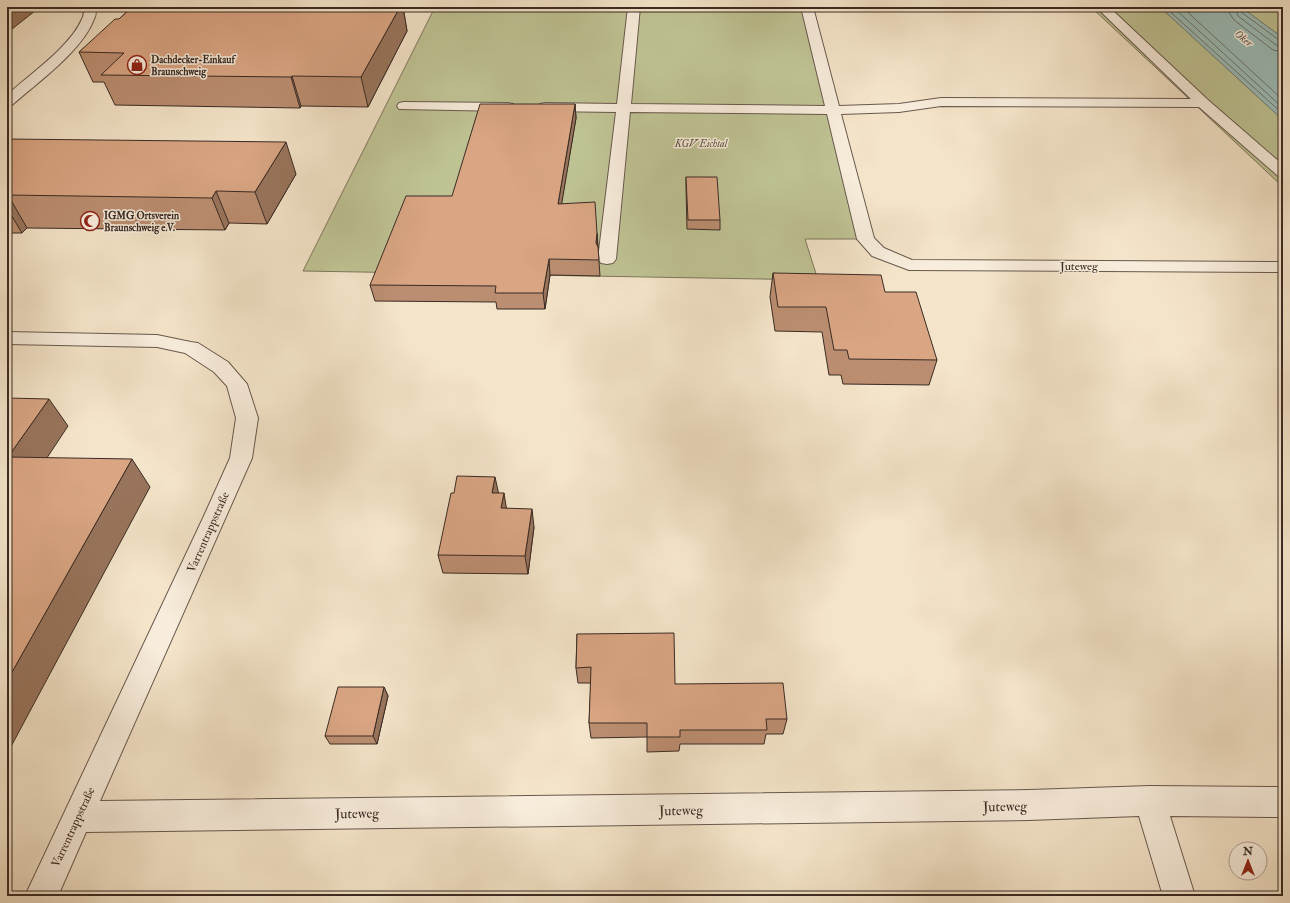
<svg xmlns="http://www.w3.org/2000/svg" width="1290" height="903" font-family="'IM FELL Double Pica',serif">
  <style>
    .green { fill: #bfc394; stroke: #7c775c }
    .water { fill: #9cbeba; stroke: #75837e }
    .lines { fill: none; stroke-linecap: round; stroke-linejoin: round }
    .shore { stroke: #6b746f; stroke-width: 1 }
    .minor-casing { stroke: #68594d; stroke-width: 2 }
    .minor { fill: #f8eddc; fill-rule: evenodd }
    .wall { fill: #bb8e71; stroke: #3a2b24 }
    .shaded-wall { fill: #98745c; stroke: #3a2b24 }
    .building { fill: #d9a583; stroke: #3a2b24 }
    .labels { text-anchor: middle; stroke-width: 3; stroke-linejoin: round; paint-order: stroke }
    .far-poi-label { font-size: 10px; font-weight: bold; fill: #3a2b24; stroke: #f8eddc; text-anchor: start }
    .far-park-label { font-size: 10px; font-style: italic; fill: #5b5140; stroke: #f8eddc }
    .far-water-label { font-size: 11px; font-style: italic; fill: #52504a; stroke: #f8eddc }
    .street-label { font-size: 12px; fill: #3a2b24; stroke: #f8eddc }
    .near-street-label { font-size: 14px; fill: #3a2b24; stroke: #f8eddc }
  </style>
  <rect width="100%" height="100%" fill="#f4e4c9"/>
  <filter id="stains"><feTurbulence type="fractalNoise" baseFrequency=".005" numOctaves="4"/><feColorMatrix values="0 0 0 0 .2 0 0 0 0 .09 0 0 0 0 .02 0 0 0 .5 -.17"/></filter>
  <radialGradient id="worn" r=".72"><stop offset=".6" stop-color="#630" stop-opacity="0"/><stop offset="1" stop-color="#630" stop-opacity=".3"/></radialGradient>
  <path class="green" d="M435,7H812L866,239H805L818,280L303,271Z
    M1091,7H1160L1283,120V187Z
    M1241,7H1283V38Z"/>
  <path class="water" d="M1160,7H1241L1283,38V120Z"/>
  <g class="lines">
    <path class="shore" d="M1165,7L1283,114
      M1173,7L1283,108
      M1182,7L1283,100
      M1229,7L1230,14L1234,20L1273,50L1283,52
      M1235,7L1238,16L1276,45L1283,46
      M1240,7L1241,12L1279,40L1283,41"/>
    <defs>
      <path id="minor" d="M84,7H96C96,11 96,16 94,19C83,50 37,83 12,105L7,106V95C29,75 71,46 82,19C84,16 84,11 84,7Z
        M628,7H640L631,104L825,106L801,7H813L839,106L899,104L941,98L1191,99L1096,7H1109L1208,100L1283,165V178L1278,176L1199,107L941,106L899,112L841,114L874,238L884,248L912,260L1283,262V272L909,270L872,256L857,239L827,114L630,112L616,259L613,263L607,264L601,263L598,259L616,112L545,111L540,110L538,107L540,104L545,103L617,104Z
        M404,102L508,103L513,104L515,107L513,110L508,111L399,109L397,106L399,103Z
        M7,332L157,335L191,342L198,343L228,362L247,384L258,418L252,458L100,801L1029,790L1150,786L1283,787V817L1170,816L1195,896H1163L1139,816L1029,820L86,832L58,896H25L203,518L230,458L236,418L227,386L214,372L185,353L157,347L7,344Z"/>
    </defs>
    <use href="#minor" class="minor-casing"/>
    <use href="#minor" class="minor"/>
  </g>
  <path class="wall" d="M132,7H403L407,31L368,107L301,106L300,108L115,105L104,82H93L79,52L119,19Z
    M575,104L576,118L561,204L597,233L600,276L550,275L545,309H497L496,302L375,301L370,285L452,196Z
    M7,139L296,174L267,224L229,223L225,230L27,228L22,233H7Z
    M686,177L720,220V230L687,229L686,187Z
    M773,273L885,292L937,360L929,385L843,384L841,375H829L822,332L775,331L770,297Z
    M499,493L507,509L534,527L528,574L443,573L438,555Z
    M577,634L675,684L787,719L783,734H766L764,744H680L679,751L647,752V737L591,738L589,723L591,683H578L576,668Z
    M384,687L388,696L377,744H330L325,736Z"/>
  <path class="shaded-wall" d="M7,7H40L7,33Z
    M400,7H403L407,31L368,107L361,77Z
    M292,76L301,106L300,108L291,77Z
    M575,104L576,118L559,220L558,204Z
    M286,142L296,174L267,224L255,192Z
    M216,191L229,223L225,230L212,198Z
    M8,195L27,228L22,233L7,208V196Z
    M597,233L598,248L596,243Z
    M549,259L550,275L545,309L543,293Z
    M49,399L68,426L29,485L8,457Z
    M132,459L150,487L7,754V681Z
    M495,477L499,495L492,493Z
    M504,493L507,512L501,508Z
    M532,509L534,527L528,574L525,556Z
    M384,687L388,696L377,744L373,736Z"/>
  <path class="building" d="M132,7H400L361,77L292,76L291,77L101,75L124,53L79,52L115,19H119Z
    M480,104H575L558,204L595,202L597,233L596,243L598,247L599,260L549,259L543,293H495L496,286L370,285L406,196H452Z
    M7,139L286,142L255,192L216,191L212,198L8,195L7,196Z
    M686,177H717L720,220H688Z
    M773,273L881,275L885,292H916L937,360L849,359L847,350H834L826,307H778Z
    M7,398L49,399L8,457L132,459L7,681Z
    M457,476L495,477L492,493H504L501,508L532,509L525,556L438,555L451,493H454Z
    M674,633L675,684L783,683L787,719H766L767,730H680V737H647V723H589L591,667L576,668L577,634Z
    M338,687H384L373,736H325Z"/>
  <defs>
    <symbol id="shop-ring" viewBox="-11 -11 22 22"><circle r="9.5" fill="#f8eddc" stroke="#8f2418" stroke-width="1.5"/><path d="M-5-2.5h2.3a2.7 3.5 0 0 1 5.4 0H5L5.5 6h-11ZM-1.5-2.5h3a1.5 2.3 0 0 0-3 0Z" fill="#8f2418"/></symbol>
    <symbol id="mosque-ring" viewBox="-11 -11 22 22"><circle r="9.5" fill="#f8eddc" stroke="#8f2418" stroke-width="1.5"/><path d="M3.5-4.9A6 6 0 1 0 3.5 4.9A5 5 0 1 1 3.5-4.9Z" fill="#8f2418"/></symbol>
  </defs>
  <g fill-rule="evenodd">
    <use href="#shop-ring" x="126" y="54" width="22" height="22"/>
    <use href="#mosque-ring" x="79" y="210" width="22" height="22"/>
  </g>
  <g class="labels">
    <g class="far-poi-label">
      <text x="151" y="63">Dachdecker-Einkauf<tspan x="151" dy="12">Braunschweig</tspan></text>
      <text x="104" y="219">IGMG Ortsverein<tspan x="104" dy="12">Braunschweig e.V.</tspan></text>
    </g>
    <g class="far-park-label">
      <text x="701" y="147">KGV Eichtal</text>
    </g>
    <g class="far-water-label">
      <text transform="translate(1244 38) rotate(39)" y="4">Oker</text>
    </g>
    <g class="street-label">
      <text x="1079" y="270">Juteweg</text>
      <text transform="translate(208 532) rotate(-66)" y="4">Varrentrappstraße</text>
      <text transform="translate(73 827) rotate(-65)" y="4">Varrentrappstraße</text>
    </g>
    <g class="near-street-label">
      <text transform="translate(1005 806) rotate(-1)" y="5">Juteweg</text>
      <text transform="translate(681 810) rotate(-1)" y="5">Juteweg</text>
      <text transform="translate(357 813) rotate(-1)" y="5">Juteweg</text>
    </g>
  </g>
  <rect width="1290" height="903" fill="none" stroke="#f4e4c9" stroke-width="24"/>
  <rect x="8" y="8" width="1274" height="887" fill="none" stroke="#3a2b24" stroke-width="2"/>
  <rect x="12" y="12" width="1266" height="879" fill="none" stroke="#3a2b24"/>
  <g transform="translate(1248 861)"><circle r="19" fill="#f8eddc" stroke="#ac9f92"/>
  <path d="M0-3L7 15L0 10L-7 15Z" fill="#8f2418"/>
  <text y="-6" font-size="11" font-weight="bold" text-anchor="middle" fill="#3a2b24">N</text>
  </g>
  <rect width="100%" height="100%" filter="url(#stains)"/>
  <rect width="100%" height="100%" fill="url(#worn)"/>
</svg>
